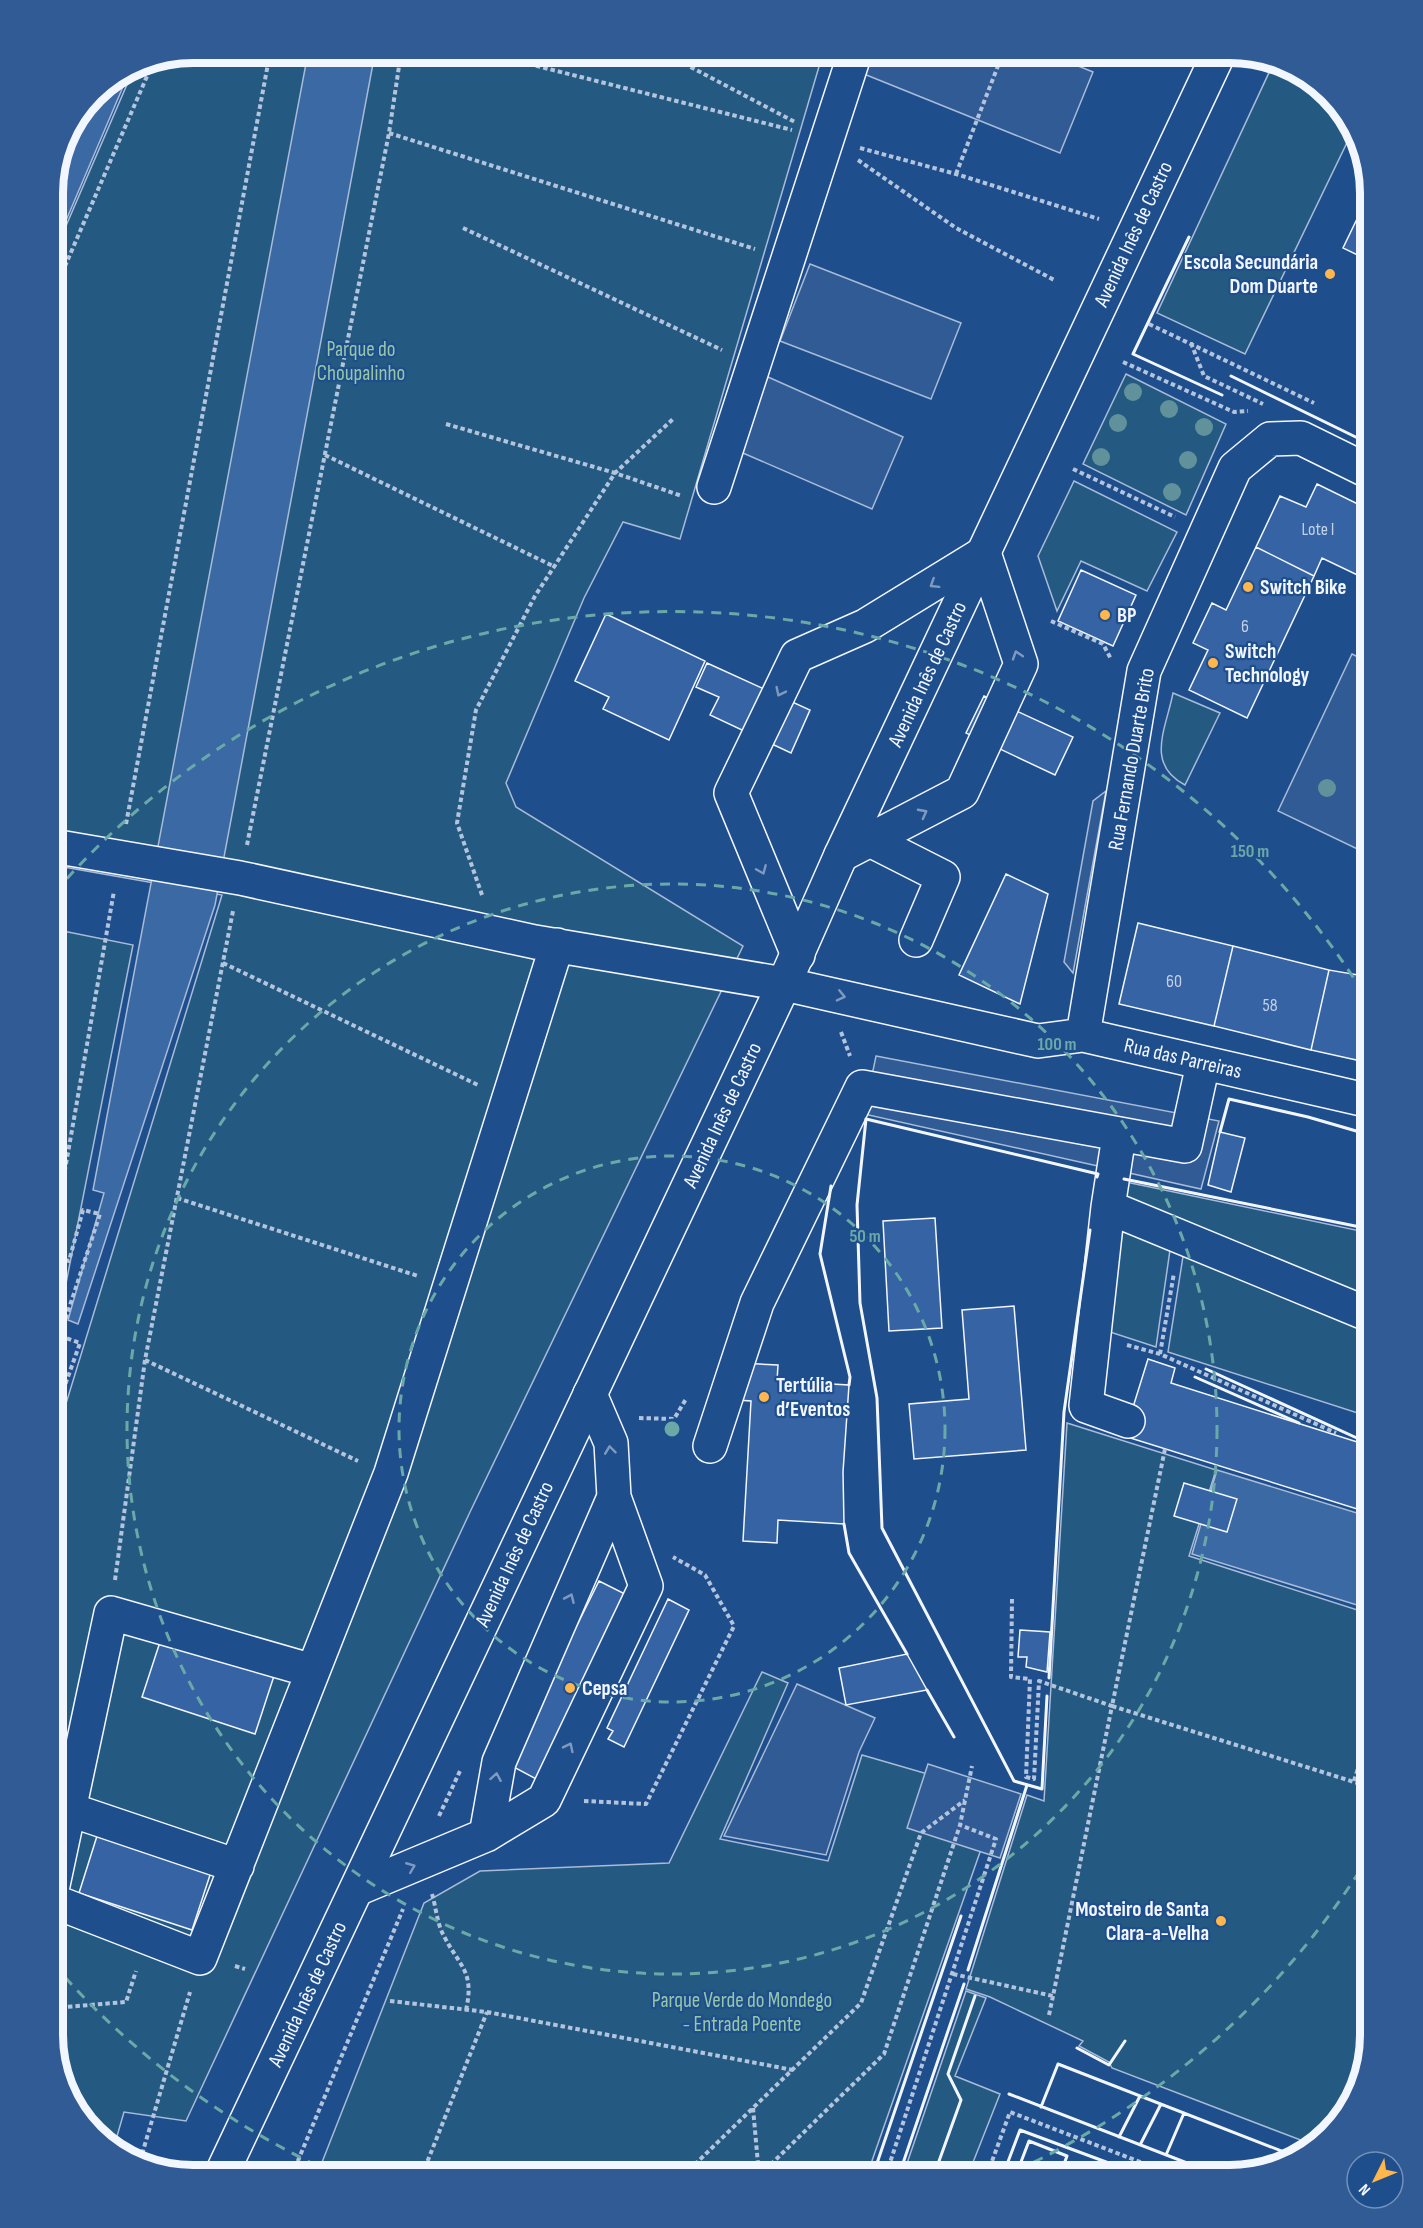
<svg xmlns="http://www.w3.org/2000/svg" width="1423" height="2228" font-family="'Sofia Sans Condensed',sans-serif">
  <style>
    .green { fill: #245a82; stroke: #a8bbd7; stroke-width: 1.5 }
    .parking { fill: #305b95; stroke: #a8bbd7; stroke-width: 1.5 }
    .water { fill: #3b69a3; stroke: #a8bbd7; stroke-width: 1.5 }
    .building { fill: #3563a3; stroke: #f2f6ff; stroke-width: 1.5 }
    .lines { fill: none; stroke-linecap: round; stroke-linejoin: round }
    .minor-casing { stroke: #f2f6ff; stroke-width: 36 }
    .major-casing { stroke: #f2f6ff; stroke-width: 36 }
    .path { stroke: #b3c4dc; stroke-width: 4; stroke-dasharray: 4.5 3; stroke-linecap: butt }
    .minor { stroke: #1f4e8c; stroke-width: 33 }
    .major { stroke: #1f4e8c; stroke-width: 33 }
    .wall { stroke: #f2f6ff; stroke-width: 3 }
    .tree { fill: #61919a }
    .oneway { stroke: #7e9ac0 }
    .ring { fill: none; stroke: #6aa9a8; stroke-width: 3; stroke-dasharray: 10 8 }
    .poi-dot { fill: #ffb74d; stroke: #1f4e8c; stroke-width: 2 }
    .labels { text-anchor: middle; stroke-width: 4.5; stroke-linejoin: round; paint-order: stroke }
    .number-label { font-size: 18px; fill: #c3d1e8 }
    .street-label { font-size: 21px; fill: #f2f6ff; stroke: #1f4e8c }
    .poi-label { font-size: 21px; font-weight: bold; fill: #f2f6ff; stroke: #1f4e8c; text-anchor: start }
    .park-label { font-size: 21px; fill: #97c8a6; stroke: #1f4e8c }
    .rim { fill: none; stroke: #f2f6ff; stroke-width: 8 }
    .centre { fill: #6aa9a8; stroke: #1f4e8c; stroke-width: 3 }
    .ring-label { font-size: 18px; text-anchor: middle; font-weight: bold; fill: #6aa9a8; stroke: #1f4e8c; stroke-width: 4.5; stroke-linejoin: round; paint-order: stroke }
  </style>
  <rect width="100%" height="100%" fill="#1f4e8c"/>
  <path class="green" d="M193,53H823L680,539L623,522L584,598L506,783L516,807L743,946L470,1512L186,2121L124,2112L113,2150L67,2098L53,2035V1446L222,895L53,865V256L135,66Z
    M1273,64L1308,76L1354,128L1245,354L1157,313Z
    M1126,374L1226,424L1186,515L1083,464Z
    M1074,481L1177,532L1147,591L1081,561L1057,611L1038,556Z
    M1173,693L1220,713L1185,785C1145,764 1166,729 1173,693Z
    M53,929L133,945L53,1349Z
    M1126,1182L1370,1233V1302L1126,1199Z
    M1124,1228L1171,1243L1156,1347L1107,1331L1117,1236Z
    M1184,1250L1370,1325V1417L1168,1352Z
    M1067,1423L1216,1470L1189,1556L1370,1614V2036L1347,2113L1311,2144L1112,2068L1109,2062L1079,2046L1083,2041L990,1997L966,1989L1027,1795L1044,1801Z
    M762,1672L788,1683L720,1839L828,1861L862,1755L1000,1795L867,2175H317L424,1903L480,1871L669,1863Z
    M966,1991L986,1998L955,2076L1000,2094L968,2175H903Z"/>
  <path class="parking" d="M873,53H1046L1093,72L1060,153L864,74Z
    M810,264L961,323L931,399L780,341Z
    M768,377L903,437L872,509L736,450Z
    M1352,654L1370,663V855L1278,811Z
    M1106,791L1073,973L1064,962L1093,801Z
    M876,1056L1219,1121L1201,1189L864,1114Z
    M797,1684L875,1718L859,1752L826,1855L724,1836Z
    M928,1764L1021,1794L1000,1858L907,1828Z"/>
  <path class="water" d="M308,53H375L215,905L78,1324L68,1320L104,1193L93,1190Z
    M131,68L53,251C53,192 51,142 93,94C103,84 119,76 131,68Z
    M1217,1470L1370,1517V1609L1192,1554Z"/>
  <path class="building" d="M1370,192V261L1343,248Z
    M1317,484L1370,510V581L1322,558L1314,576L1256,547L1280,496L1306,507Z
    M1256,547L1314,576L1247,718L1189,690L1208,650L1193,643L1212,603L1226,610Z
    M1081,570L1136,595L1113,646L1058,621Z
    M606,614L705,661L669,740L603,709L609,697L575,681Z
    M707,663L810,710L791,753L710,715L719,697L696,687Z
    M984,696L1073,737L1055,775L966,733Z
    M1006,874L1048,894L1020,1004L959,975Z
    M1138,923L1233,946L1214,1026L1119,1004Z
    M1233,946L1329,970L1311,1050L1214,1026Z
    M1366,959L1370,961V1063L1311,1050L1329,970L1358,975Z
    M1220,1132L1245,1138L1231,1192L1208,1185Z
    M935,1218L942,1328L889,1331L883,1221Z
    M1014,1306L1026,1450L914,1459L909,1404L969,1399L962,1310Z
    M1148,1359L1175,1368L1171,1383L1370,1446V1513L1124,1436Z
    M740,1363L778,1365L777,1381L849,1385L843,1472L844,1524L778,1520L777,1543L743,1541L751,1401L737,1400Z
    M1184,1483L1237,1499L1227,1532L1174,1516Z
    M599,1581L631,1597L540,1781L508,1764Z
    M668,1599L689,1610L624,1747L608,1739L613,1731L607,1728Z
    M1020,1630L1050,1632L1047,1672L1026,1667L1027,1657H1018Z
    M161,1639L274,1676L255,1734L142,1697Z
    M907,1654L927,1690L846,1705L839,1668Z
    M97,1836L211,1872L192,1930L79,1893Z"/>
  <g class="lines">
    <defs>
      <path id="minor" d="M714,487L855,53
        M872,841L943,877L916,940
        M53,846L240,878L535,942L784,984L1038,1041L1083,1035L1370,1101
        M798,955L731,793L797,656L865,626L984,553L1021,664L962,792L841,855
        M1083,1035L1144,671L1235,468L1270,439L1301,438L1370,472
        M1108,1207L1119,1136
        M1128,1421L1086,1406L1108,1207L1370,1315
        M710,1446L757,1303L862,1087L1185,1146L1203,1064
        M71,1810L237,1866
        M486,1835L499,1762L614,1497
        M53,1885L111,1613L313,1671
        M357,1889L486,1835L544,1800L646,1586L614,1497L611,1443L590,1394
        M53,1901L200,1958L391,1473L557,945"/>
      <path id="major" d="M221,2175L784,984L841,855L1219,53"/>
    </defs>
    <use href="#minor" class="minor-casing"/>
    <use href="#major" class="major-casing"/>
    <path class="path" d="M485,53L792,130
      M664,53L795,122
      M389,133L755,249
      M860,148L956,174L1099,219
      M858,160L956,228L1056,281
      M956,174L1003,53
      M463,228L722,350
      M53,294L154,60
      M1149,324L1314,403
      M1191,343L1204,376L1263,404
      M1123,362L1234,412L1248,411
      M446,424L615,473L682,496
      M325,455L553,566
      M1073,469L1175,517
      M1051,621L1103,644L1111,659
      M126,824L270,53
      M247,845L389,133L401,53
      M482,895L457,823L476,710L535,596L615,473L673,419
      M223,963L478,1085
      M841,1032L850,1056
      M177,1198L418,1276
      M53,1238L114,891
      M1127,1345L1160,1354L1336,1433
      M1160,1354L1174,1273
      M145,1360L358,1461
      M639,1418L674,1419L686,1399
      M53,1419L80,1343L60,1336L100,1214L83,1210L69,1261L53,1256
      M1165,1449L1112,1706L1370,1787
      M115,1580L145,1360L233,911
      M1354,1781L1370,1730
      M584,1801L646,1804L734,1626L705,1575L673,1557
      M439,1816L460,1771
      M432,1894C436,1907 437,1924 444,1936C459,1966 475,1971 466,2010
      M235,1966L245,1969
      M953,1974L1053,1996L1112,1706L1039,1681L1034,1779L1026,1777L1030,1679L1011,1677L1012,1599
      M390,2001L487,2012L793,2070
      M53,2008L126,2002L136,1971
      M1049,2015L1053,1996
      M753,2108L759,2175
      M140,2161L190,1992
      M292,2175L403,1909
      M422,2175L487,2012
      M684,2175L861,2003L921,1833L965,1800
      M760,2175L884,2054L960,1825L972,1766
      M886,2175L996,1839L960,1825
      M987,2175L1010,2112L1174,2175"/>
    <use href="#minor" class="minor"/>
    <use href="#major" class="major"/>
    <path class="wall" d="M1189,237L1133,354L1222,395
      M1231,376L1370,444
      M1220,1132L1229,1099L1308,1117L1370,1135
      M1124,1179L1370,1229
      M831,1186L820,1254L850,1377L849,1385
      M1206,1369L1370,1444
      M1195,1377L1299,1423
      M844,1524L849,1553L907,1654
      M1049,1678L1064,1412L1090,1230
      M927,1690L954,1737
      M1047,1696L1042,1789L1014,1781L882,1528L877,1398L860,1303L857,1205L866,1119L1098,1174L1097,1177
      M968,1970L1027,1785
      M1077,2048L1109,2065L1125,2041
      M1009,2094L1218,2175
      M1041,2107L1058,2064L1297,2157
      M1119,2137L1140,2096
      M1140,2145L1161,2104
      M1166,2155L1184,2113
      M873,2175L961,1916
      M899,2175L964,1984
      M934,2175L961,2100L948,2074L975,1996
      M1003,2175L1020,2130L1141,2175
      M1016,2175L1029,2141L1067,2156L1060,2175"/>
  </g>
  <g class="tree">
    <circle cx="1133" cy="392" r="9"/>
    <circle cx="1169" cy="409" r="9"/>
    <circle cx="1118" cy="423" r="9"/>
    <circle cx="1204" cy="427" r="9"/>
    <circle cx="1101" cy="457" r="9"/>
    <circle cx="1188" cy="460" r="9"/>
    <circle cx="1172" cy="492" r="9"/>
    <circle cx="1327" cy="788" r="9"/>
  </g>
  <defs><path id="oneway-chevron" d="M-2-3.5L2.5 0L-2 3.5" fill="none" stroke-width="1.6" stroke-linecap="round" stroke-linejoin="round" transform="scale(1.5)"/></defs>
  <g class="oneway">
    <use href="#oneway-chevron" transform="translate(934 584) rotate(148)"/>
    <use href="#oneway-chevron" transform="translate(1017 655) rotate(-108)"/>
    <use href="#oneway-chevron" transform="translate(780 692) rotate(116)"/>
    <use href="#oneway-chevron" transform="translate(923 813) rotate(-28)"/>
    <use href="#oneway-chevron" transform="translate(762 870) rotate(67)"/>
    <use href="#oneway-chevron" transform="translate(841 996) rotate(13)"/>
    <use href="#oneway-chevron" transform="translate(610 1450) rotate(-97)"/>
    <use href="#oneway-chevron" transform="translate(570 1598) rotate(-66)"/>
    <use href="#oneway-chevron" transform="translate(569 1747) rotate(-64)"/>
    <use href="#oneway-chevron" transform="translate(496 1777) rotate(-80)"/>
    <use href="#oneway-chevron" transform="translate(411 1867) rotate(-22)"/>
  </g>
  <g class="ring">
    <circle cx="672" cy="1429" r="273"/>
    <circle cx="672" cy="1429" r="545"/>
    <path d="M1369 1856A818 818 0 0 1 1011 2173M333 2173A818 818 0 0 1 55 1966M55 892A818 818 0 0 1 1369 1002"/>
  </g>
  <g class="poi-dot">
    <circle cx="1330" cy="274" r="6"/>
    <circle cx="1248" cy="587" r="6"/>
    <circle cx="1105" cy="615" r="6"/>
    <circle cx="1213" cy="663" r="6"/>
    <circle cx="764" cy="1397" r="6"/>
    <circle cx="570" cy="1688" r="6"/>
    <circle cx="1221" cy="1921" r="6"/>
  </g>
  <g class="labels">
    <g class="number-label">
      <text x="1318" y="535">Lote I</text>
      <text x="1245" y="632">6</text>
      <text x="1174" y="987">60</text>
      <text x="1270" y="1011">58</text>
    </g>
    <g class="street-label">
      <text transform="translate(1133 234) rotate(-65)" y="7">Avenida Inês de Castro</text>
      <text transform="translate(927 674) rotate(-65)" y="7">Avenida Inês de Castro</text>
      <text transform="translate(1131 759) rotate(-80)" y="7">Rua Fernando Duarte Brito</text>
      <text transform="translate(1183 1058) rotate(13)" y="7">Rua das Parreiras</text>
      <text transform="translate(722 1115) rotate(-65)" y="7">Avenida Inês de Castro</text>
      <text transform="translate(514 1554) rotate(-65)" y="7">Avenida Inês de Castro</text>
      <text transform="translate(307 1994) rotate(-65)" y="7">Avenida Inês de Castro</text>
    </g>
    <g class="poi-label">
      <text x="1318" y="269" text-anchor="end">Escola Secundária<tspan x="1318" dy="24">Dom Duarte</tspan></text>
      <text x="1260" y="594">Switch Bike</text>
      <text x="1117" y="622">BP</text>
      <text x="1225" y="658">Switch<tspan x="1225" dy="24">Technology</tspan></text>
      <text x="776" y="1392">Tertúlia<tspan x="776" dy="24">d’Eventos</tspan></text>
      <text x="582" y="1695">Cepsa</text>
      <text x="1209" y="1916" text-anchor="end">Mosteiro de Santa<tspan x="1209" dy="24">Clara-a-Velha</tspan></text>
    </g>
    <g class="park-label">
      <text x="361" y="356">Parque do<tspan x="361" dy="24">Choupalinho</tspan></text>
      <text x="742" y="2007">Parque Verde do Mondego<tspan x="742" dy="24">- Entrada Poente</tspan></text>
    </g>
  </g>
  <path d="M0 0H1423V2228H0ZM193 63H1230A130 130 0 0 1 1360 193V2035A130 130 0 0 1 1230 2165H193A130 130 0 0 1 63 2035V193A130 130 0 0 1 193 63Z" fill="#305b95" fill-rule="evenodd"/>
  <path class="rim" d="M193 63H1230A130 130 0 0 1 1360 193V2035A130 130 0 0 1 1230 2165H193A130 130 0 0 1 63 2035V193A130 130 0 0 1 193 63Z"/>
  <circle cx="672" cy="1429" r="9" class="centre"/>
  <g class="ring-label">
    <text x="1250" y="857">150 m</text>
    <text x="1057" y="1050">100 m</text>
    <text x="865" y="1242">50 m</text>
  </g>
  <g transform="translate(1375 2180) rotate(227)"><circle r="28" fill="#1f4e8c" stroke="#7391ba" stroke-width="1.5"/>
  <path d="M0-4.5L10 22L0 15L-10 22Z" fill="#ffb74d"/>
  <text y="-9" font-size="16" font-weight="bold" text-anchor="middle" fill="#f2f6ff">N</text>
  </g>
</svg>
